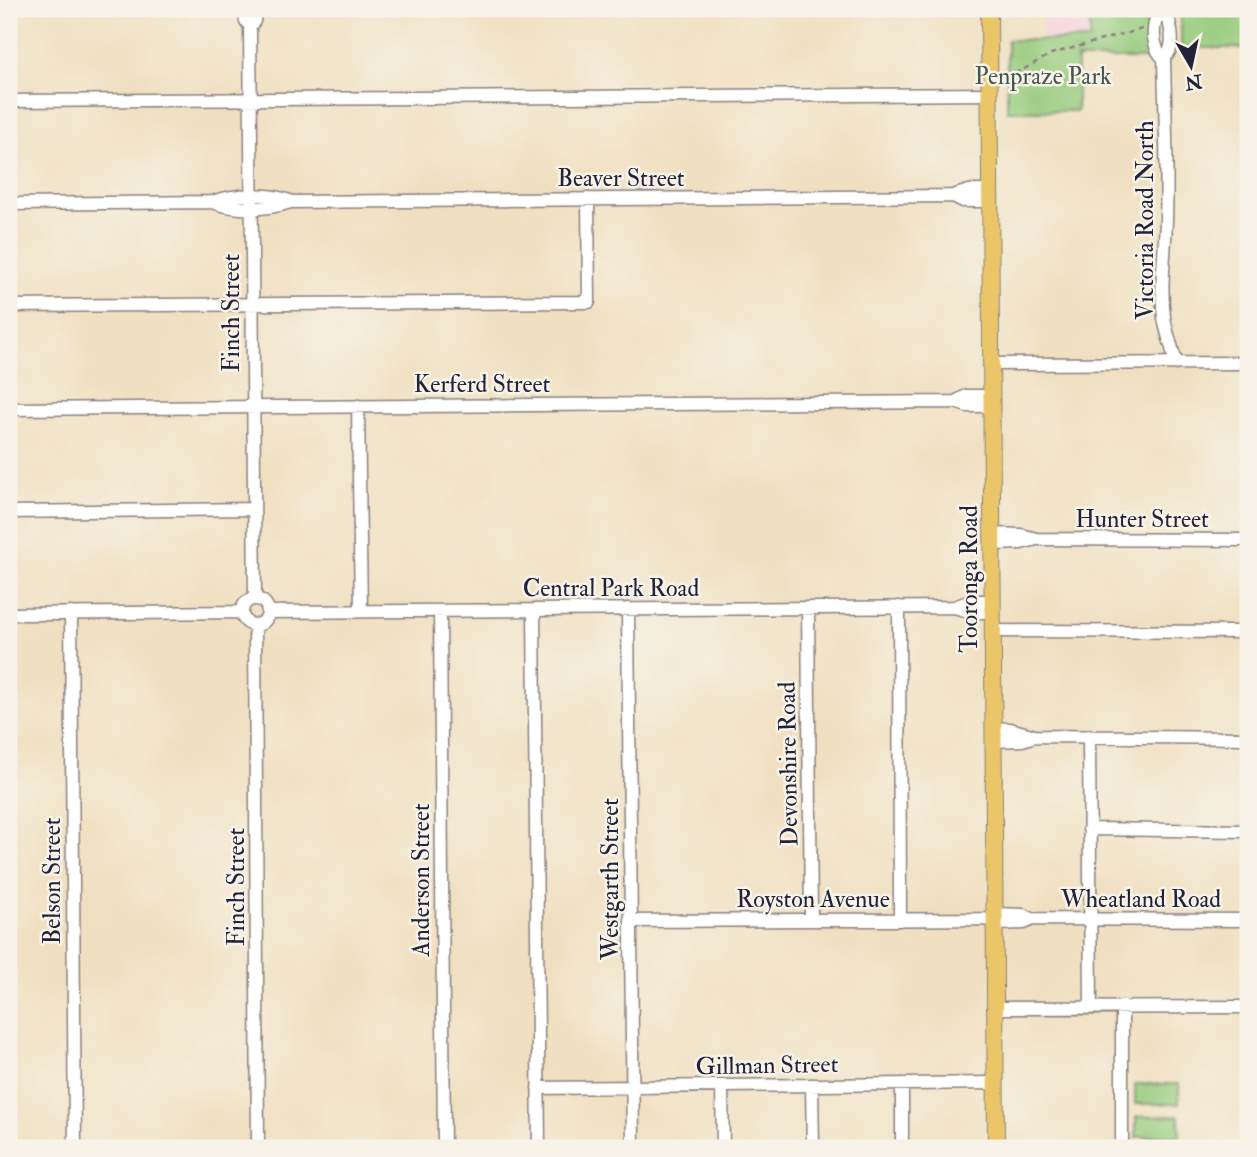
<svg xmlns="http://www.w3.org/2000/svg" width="1257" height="1157" font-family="'IM FELL Double Pica',serif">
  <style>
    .built { fill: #f6cfd8 }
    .green { fill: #96cb7d; stroke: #5c765c; stroke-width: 2 }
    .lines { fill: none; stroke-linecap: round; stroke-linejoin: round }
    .minor-casing { stroke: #89817e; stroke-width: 15 }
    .major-casing { stroke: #89817e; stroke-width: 18 }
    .path { stroke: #89817e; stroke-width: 2.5; stroke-dasharray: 5 5; stroke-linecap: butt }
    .minor { stroke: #fff; stroke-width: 12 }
    .major { stroke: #ebc669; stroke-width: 16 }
    .labels { text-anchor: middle; stroke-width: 5; stroke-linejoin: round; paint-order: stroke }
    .park-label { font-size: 24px; fill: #45554f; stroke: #f7f3e8 }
    .street-label { font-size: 24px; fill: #22223b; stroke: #f7f3e8 }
  </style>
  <rect width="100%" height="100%" fill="#f7f3e8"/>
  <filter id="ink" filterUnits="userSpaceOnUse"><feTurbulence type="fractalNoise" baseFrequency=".0143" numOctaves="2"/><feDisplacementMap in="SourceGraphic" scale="14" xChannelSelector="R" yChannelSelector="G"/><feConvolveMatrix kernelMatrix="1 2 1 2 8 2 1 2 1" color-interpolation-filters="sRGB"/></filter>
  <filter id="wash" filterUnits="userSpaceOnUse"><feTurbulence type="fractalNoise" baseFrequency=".00686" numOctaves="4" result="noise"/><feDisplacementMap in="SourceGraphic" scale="28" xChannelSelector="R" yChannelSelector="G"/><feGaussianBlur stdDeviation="1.57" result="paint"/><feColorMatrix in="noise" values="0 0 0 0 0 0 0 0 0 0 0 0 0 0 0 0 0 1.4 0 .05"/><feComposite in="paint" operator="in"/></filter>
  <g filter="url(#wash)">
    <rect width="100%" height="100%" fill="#f0e0c1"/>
    <path class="built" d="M1007,9H1090V40H1042V10Z"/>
    <path class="green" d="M1090,9H1147V59H1077V111H1007V40H1090Z
      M1181,9H1248V48H1181Z
      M1135,1084H1179V1104H1135Z
      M1179,1116L1180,1136L1136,1137V1117Z"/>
  </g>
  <g filter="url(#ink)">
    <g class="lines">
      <defs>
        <path id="minor" d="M244,9L246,21L250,26L255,599
          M250,26L254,21L256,9
          M1164,58C1153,50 1152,31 1156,19L1163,15L1169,21C1172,33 1175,49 1164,58C1165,112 1168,166 1166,220C1165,252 1160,285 1164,317C1166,333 1173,348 1176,364
          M9,101L989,94
          M953,196L963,201H990
          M212,202C237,193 265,193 290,201
          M9,204L212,202C238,211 265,210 291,202L953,196L969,191H990
          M9,306L589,302L588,199
          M991,364L1248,363
          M955,402L966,396H991
          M358,406L361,611
          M9,409L955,402L967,406H991
          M9,512L254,509
          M992,534L1021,535L1037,539L1248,540
          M992,544L1021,543L1033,540
          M242 612a13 13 0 1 1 26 0a13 13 0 1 1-26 0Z
          M899,607L900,920
          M954,607L971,601H992
          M808,608L811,920
          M628,609L633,1148
          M534,610L539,1148
          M440,611L444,1148
          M268,612L954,607L972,612H992
          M71,613L75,1148
          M9,614L242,612
          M255,625L258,1148
          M992,631L1248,632
          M993,728L1010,729L1035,736L1248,738
          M1089,736L1091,1008
          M993,741L1022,740L1035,736
          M1089,829L1248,831
          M995,914L1024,915L1032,919
          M631,921L995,919
          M995,924L1024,923L1033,919L1248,920
          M1122,1007V1148
          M995,1008L1248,1007
          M902,1084V1148
          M812,1085L813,1148
          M722,1086L723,1148
          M538,1088L996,1083"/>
        <path id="major" d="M989,9L996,1148"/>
      </defs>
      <use href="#minor" class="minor-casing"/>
      <use href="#major" class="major-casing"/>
      <path class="path" d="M1005,73H1015L1026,68L1051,54L1142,29"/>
      <use href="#minor" class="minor"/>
      <use href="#major" class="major"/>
    </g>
  </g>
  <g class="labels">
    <g class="park-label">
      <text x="1043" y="84">Penpraze Park</text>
    </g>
    <g class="street-label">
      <text x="621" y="186">Beaver Street</text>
      <text transform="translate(1145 220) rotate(-90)" y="8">Victoria Road North</text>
      <text transform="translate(231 313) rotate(-90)" y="8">Finch Street</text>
      <text x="482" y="392">Kerferd Street</text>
      <text x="1142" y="527">Hunter Street</text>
      <text transform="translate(969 579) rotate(-90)" y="8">Tooronga Road</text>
      <text x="611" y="596">Central Park Road</text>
      <text transform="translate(788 764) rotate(-91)" y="8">Devonshire Road</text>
      <text transform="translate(610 879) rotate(-90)" y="8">Westgarth Street</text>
      <text transform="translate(421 880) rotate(-90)" y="8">Anderson Street</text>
      <text transform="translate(52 881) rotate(-90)" y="8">Belson Street</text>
      <text transform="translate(236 887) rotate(-90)" y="8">Finch Street</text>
      <text x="813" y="907">Royston Avenue</text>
      <text x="1141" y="907">Wheatland Road</text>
      <text transform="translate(767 1065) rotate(-1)" y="8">Gillman Street</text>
    </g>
  </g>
  <rect width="1257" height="1157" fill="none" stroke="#f7f3e8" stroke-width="35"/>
  <g transform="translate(1191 66) rotate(171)" stroke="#f7f3e8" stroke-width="5" paint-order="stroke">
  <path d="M0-5L12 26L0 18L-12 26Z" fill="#22223b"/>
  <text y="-10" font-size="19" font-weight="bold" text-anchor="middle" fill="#22223b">N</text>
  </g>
</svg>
